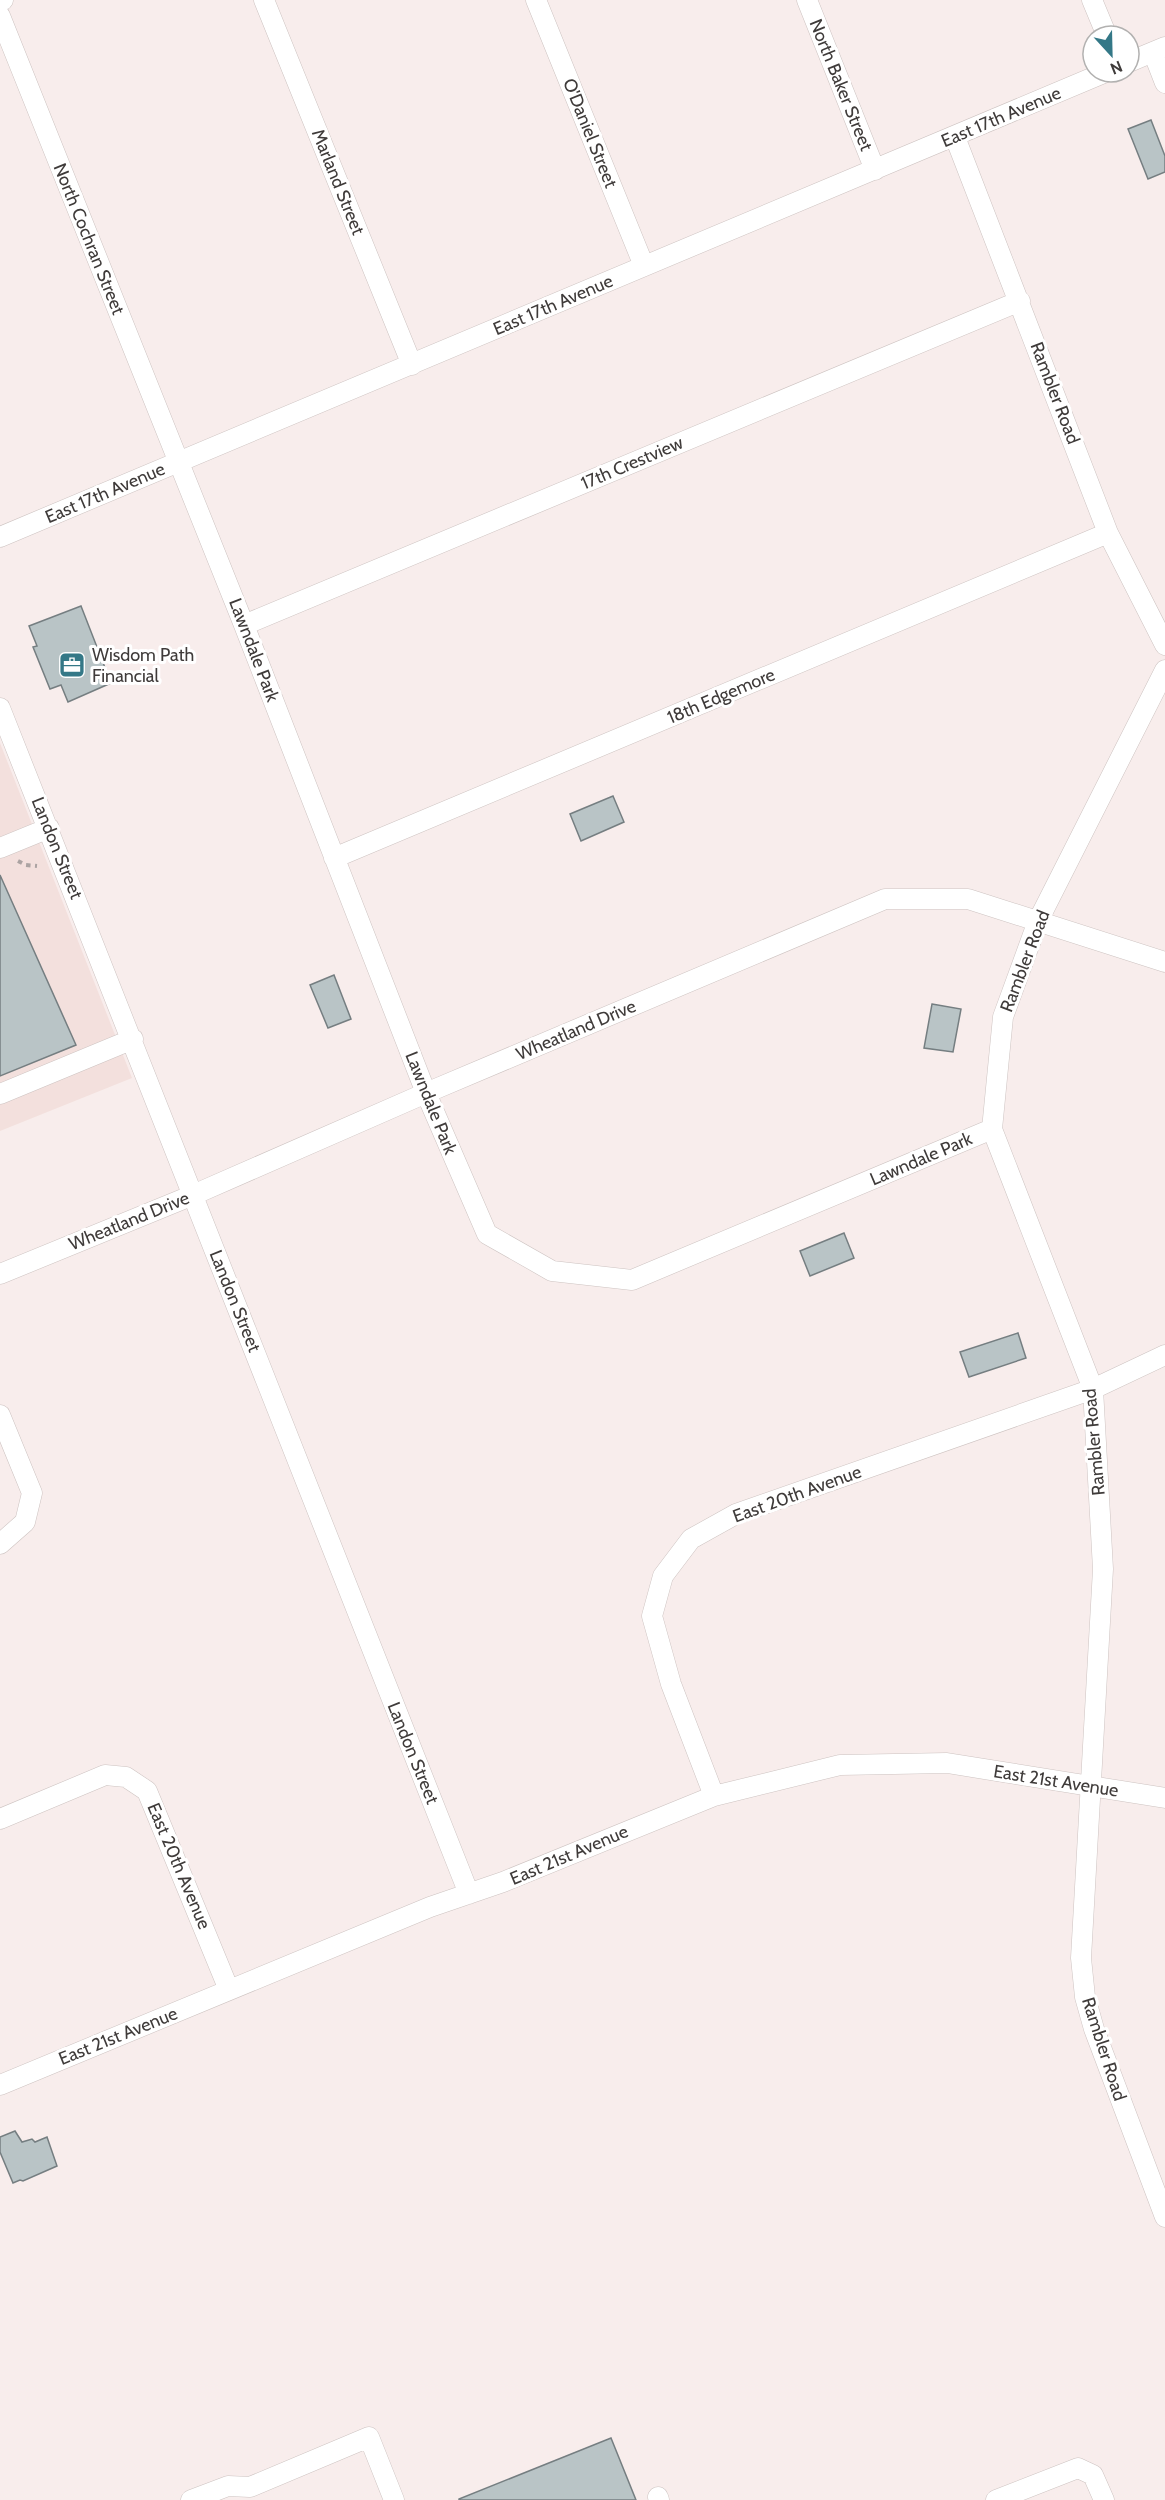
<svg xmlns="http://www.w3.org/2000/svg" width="1165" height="2500" font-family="Cabin,sans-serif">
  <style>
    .built { fill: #f3e0dd }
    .building { fill: #b9c4c6; stroke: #757e81; stroke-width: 1.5 }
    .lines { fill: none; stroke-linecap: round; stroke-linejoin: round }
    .minor-casing { stroke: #cdc3c1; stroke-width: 21 }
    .path { stroke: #aba3a2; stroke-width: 4; stroke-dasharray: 4.5 4.5; stroke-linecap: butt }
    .minor { stroke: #fff; stroke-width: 20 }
    .labels { text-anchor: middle; stroke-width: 6; stroke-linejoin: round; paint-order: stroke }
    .street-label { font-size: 18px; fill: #3f3b3a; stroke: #fff }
    .poi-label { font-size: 18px; fill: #3f3b3a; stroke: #fff; text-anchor: start }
  </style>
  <rect width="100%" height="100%" fill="#f8edec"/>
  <path class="built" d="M0,743L132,1078L0,1131Z"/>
  <path class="building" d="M1151,120L1165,156V172L1148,179L1128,129Z
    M81,606L111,683L68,702L61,685L50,689L33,647L37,646L29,626Z
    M613,796L624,822L581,841L570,814Z
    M0,875L76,1045L0,1076Z
    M334,975L351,1019L328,1028L310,985Z
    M932,1004L961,1009L953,1052L924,1048Z
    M844,1233L854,1258L810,1276L800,1251Z
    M1018,1333L1026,1358L969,1377L960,1352Z
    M15,2131L22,2142L32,2139L35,2142L47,2137L57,2166L23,2181L20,2180L13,2183L0,2152V2137Z
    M611,2438L636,2500H459V2499Z"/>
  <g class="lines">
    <defs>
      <path id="minor" d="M264,0L412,365
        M536,0L644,266
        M807,0L875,170
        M1092,0L1107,36
        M0,1L3,0
        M0,16L244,625L426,1093L487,1234L552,1271L632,1280L992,1129
        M1153,52L1165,83
        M1129,62L1165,47
        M955,137L1108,533L1165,645
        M0,537L1106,72
        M244,625L1020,301
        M1165,670L1038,921L1003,1017L992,1129L1093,1389L1103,1569L1081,1958L1085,1997L1094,2029L1165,2217
        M0,708L469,1894
        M0,848L49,828
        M334,858L1108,533
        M0,1094L133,1039
        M0,1274L193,1195L426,1093L885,899H968L1165,962
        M0,1415L32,1493L25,1522L0,1544
        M714,1796L671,1684L652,1616L663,1576L691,1539L736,1514L1093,1389L1165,1355
        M0,1819L105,1775L126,1777L147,1791L229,1990
        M0,2085L430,1907L503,1882L714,1796L840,1765L947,1763L1165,1798
        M658,2497L659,2500
        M191,2500L228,2486L250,2487L369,2437L394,2500
        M996,2500L1078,2468L1093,2475L1104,2500"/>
    </defs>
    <use href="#minor" class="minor-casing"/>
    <path class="path" d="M18,861L26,865L37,866"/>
    <use href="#minor" class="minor"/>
  </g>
  <defs>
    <symbol id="office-square" viewBox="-11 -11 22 22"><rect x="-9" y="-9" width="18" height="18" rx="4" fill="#347887" stroke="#fff"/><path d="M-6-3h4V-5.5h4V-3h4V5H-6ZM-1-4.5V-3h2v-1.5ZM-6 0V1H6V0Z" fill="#fff"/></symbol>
  </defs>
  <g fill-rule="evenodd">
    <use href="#office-square" x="57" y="650" width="30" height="30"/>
  </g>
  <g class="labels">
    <g class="street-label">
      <text transform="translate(841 85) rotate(68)" y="6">North Baker Street</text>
      <text transform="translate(1001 117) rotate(-23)" y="6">East 17th Avenue</text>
      <text transform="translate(590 133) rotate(68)" y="6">O'Daniel Street</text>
      <text transform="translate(338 182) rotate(68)" y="6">Marland Street</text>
      <text transform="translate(89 239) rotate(68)" y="6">North Cochran Street</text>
      <text transform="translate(553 305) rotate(-23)" y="6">East 17th Avenue</text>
      <text transform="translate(1055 393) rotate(69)" y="6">Rambler Road</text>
      <text transform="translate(632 463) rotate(-23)" y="6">17th Crestview</text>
      <text transform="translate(105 493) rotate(-23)" y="6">East 17th Avenue</text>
      <text transform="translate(254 650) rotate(69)" y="6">Lawndale Park</text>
      <text transform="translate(721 696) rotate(-23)" y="6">18th Edgemore</text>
      <text transform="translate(57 848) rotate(68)" y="6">Landon Street</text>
      <text transform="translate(1025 961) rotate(-69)" y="6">Rambler Road</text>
      <text transform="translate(576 1030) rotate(-23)" y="6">Wheatland Drive</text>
      <text transform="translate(431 1103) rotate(68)" y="6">Lawndale Park</text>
      <text transform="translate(921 1159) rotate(-23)" y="6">Lawndale Park</text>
      <text transform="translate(129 1221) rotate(-22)" y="6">Wheatland Drive</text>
      <text transform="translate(235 1301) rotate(68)" y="6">Landon Street</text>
      <text transform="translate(1094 1442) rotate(-95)" y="6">Rambler Road</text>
      <text transform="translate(797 1494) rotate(-20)" y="6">East 20th Avenue</text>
      <text transform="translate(413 1753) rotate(68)" y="6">Landon Street</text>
      <text transform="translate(1056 1781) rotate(9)" y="6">East 21st Avenue</text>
      <text transform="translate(569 1855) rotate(-23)" y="6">East 21st Avenue</text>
      <text transform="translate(179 1866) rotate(67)" y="6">East 20th Avenue</text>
      <text transform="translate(118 2036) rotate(-22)" y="6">East 21st Avenue</text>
      <text transform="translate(1104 2049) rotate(72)" y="6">Rambler Road</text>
    </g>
    <g class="poi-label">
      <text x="92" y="661">Wisdom Path<tspan x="92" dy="21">Financial</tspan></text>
    </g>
  </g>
  <g transform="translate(1111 54) rotate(158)"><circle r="28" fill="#ffffff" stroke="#b2b1b0" stroke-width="1.5"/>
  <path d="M0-4.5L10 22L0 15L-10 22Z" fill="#347887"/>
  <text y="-9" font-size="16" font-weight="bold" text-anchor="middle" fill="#3f3b3a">N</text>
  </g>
</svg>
